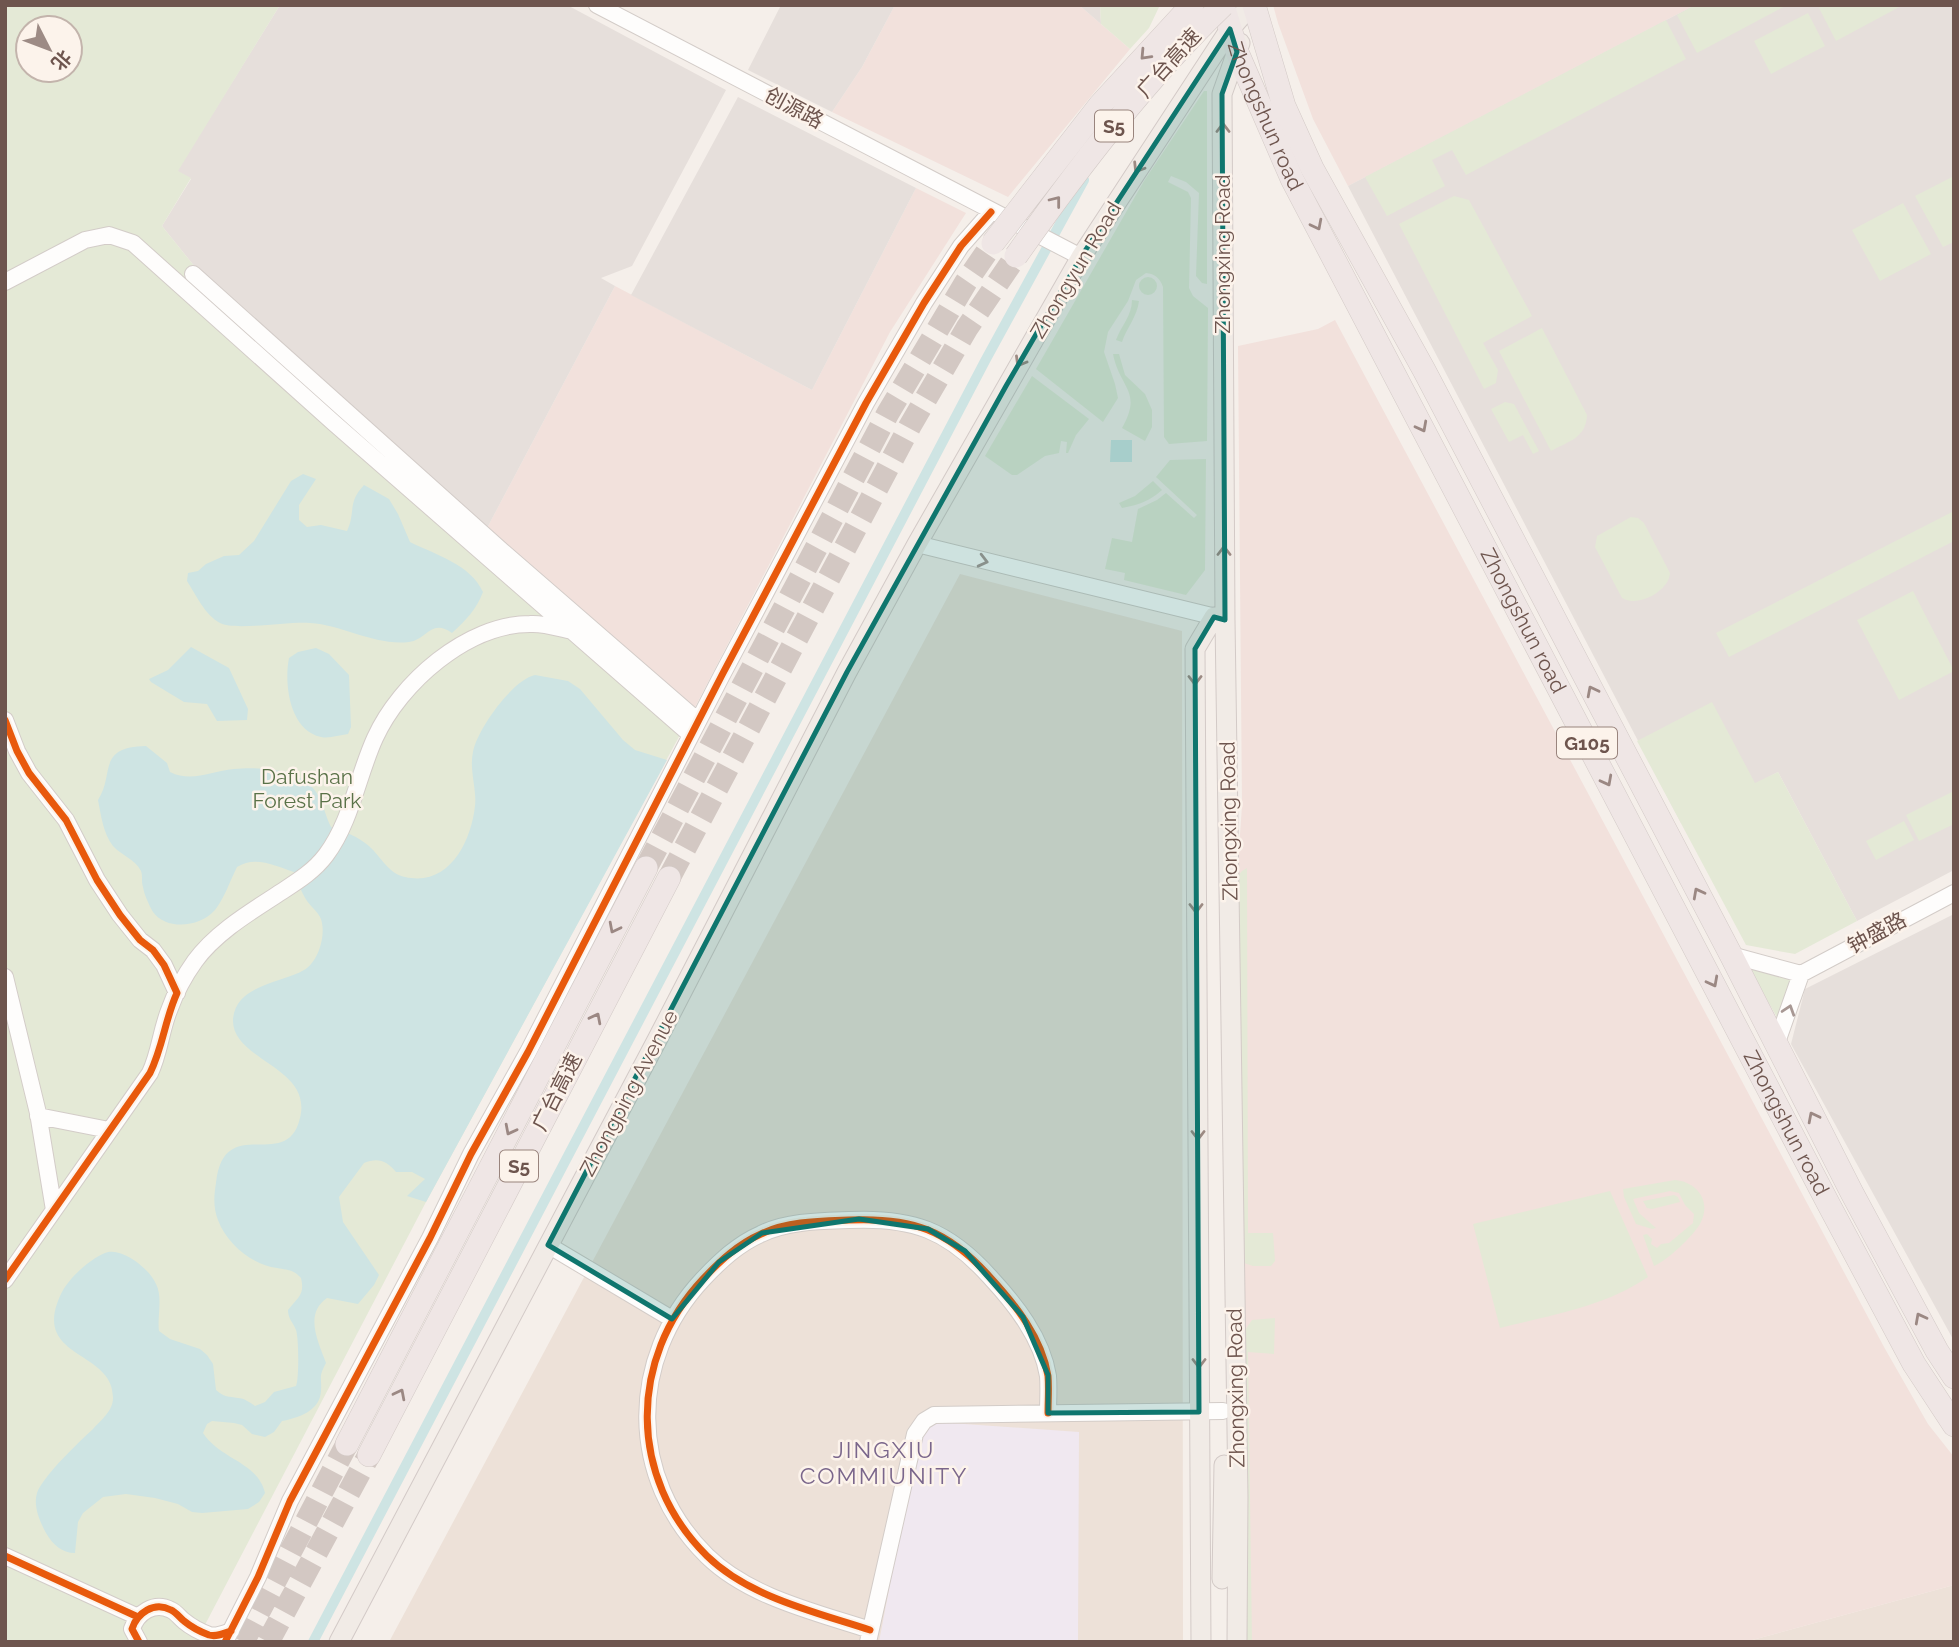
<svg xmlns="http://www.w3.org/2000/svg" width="1959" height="1647" font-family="Raleway,'Noto Sans SC',sans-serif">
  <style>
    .residential { fill: #ede1d8 }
    .commercial { fill: #f2e1dc }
    .industrial { fill: #e6dfdb }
    .education { fill: #f0e8f0 }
    .green { fill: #e4e9d6; fill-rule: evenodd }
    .water { fill: #cee4e3 }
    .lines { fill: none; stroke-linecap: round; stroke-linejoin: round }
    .canal { stroke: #cee4e3; stroke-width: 10 }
    .highway-tunnel { stroke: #d3c8c3; stroke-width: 23; stroke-dasharray: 23 11; stroke-linecap: butt }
    .minor-casing { stroke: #d3ccc8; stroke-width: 18 }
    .major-casing { stroke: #d3cac7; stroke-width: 21 }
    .highway-casing { stroke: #d3cac7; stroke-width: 24 }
    .minor { stroke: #fefdfc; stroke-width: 16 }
    .major { stroke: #f1ebe6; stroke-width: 19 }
    .highway { stroke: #efe6e5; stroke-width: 23 }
    .highway-bridge-casing { stroke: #d3cac7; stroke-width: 24; stroke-linecap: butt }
    .highway-bridge { stroke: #efe6e5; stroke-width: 23 }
    .cycleway-casing { stroke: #fcf3eb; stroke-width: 11 }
    .cycleway { stroke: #e8590c; stroke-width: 7 }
    .oneway { stroke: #9b8883 }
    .oneway2 { stroke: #9c8a83 }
    .oneway3 { stroke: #a89894 }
    .marked { fill: #0f766e; fill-opacity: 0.2; stroke: #0f766e; stroke-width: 5; stroke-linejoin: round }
    .labels { text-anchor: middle; stroke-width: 5; stroke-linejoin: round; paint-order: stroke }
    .shield { fill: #fcf3eb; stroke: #99847d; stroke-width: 2 }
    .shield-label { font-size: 19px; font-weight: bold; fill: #6e554e }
    .street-label { font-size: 21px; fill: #6e554e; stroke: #fcf3eb }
    .park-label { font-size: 21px; fill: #5a7248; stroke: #fcf3eb }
    .neighbourhood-label { font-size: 23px; letter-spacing: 2px; fill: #7a668b; stroke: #fcf3eb }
  </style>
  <rect width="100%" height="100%" fill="#f5efea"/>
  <path class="residential" d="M960,574L1182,631L1183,1642H389Z
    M1954,1585V1642H1745Z"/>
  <path class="commercial" d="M895,5H1079L1130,49L1008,197L832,112L862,67Z
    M1273,5H1695L1348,186L1313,119L1278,23Z
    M916,188L966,213L890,332L694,709L486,530L615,286L812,390Z
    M1335,320L1884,1347L1928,1424L1954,1457V1585L1745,1642H1243L1237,877L1242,806L1238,346L1318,329Z"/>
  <path class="industrial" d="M280,5H567L726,90L632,266L601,278L615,286L486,530L195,267L162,226L191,179L177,171Z
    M781,5H895L862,67L832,112L748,70Z
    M1079,5H1100L1101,24Z
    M1695,5H1954V870L1857,921L1778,772L1681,823L1348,186Z
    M738,97L916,188L812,390L631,295Z
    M1954,914V1341L1791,1044L1805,989Z"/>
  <path class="education" d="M921,1421L1079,1432L1078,1642H879Z"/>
  <path class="green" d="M5,5H280L178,171L191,178L162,226L195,267L185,278L687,722L426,1202L196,1642H5ZM28,28H70V70H28Z
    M1100,5H1160L1149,28L1130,49L1101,24Z
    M1695,5H1787L1697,53L1677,15Z
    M1823,5H1903L1836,41L1819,8Z
    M1808,13L1825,46L1771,74L1754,41Z
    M1666,20L1686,59L1466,175L1452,150L1432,160L1445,186L1387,216L1365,177Z
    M1204,91H1207V284L1202,283L1196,276L1199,193L1186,182L1171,176L1168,182L1188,192L1191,198L1189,288L1193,296L1208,308L1207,441L1169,444L1164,437L1163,287C1160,278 1155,274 1146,273L1136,280L1128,301L1108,332L1104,352L1115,384L1118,398L1103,422L1036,369L1144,181Z
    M1954,176V242L1943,247L1915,196Z
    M1454,196L1469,200L1532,316L1483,343L1498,370L1496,383L1484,389L1399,224Z
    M1903,203L1931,254L1880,281L1852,230Z
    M1139 286a9 9 0 1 1 18 0a9 9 0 1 1-18 0Z
    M1132,300L1139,301C1137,317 1127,327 1122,342L1116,340C1121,326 1132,316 1132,300Z
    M1542,328L1587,415C1586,438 1569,441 1551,451L1499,351Z
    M1113,354H1119L1125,375L1145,394L1152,410V427L1145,441L1122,428C1143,391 1120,389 1113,354Z
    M1032,376L1089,419L1076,435L1068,453H1066L1067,442L1061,441L1059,453L1045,456L1017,475H1012L985,456Z
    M1505,402L1514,404L1539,451L1533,454L1523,435L1509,442L1491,409Z
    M1206,459L1205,570L1186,595L1124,580L1125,573L1105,569L1112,538L1132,542L1138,509L1157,500L1166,493L1194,518L1197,515L1156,477L1170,460Z
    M1153,481L1162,490C1150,501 1138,505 1122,508L1119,503L1135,496Z
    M1954,511V541L1729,657L1716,633Z
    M1631,517L1638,518L1644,523L1670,573C1669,591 1638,608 1622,598L1595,547L1597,536Z
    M1913,591L1954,671L1899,700L1857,620Z
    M1712,702L1755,783L1778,772L1857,921L1795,954L1746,945L1637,741Z
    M1954,791V824L1919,841L1906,815Z
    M1904,821L1914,840L1876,860L1866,841Z
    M1247,868L1248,1233H1273L1275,1261L1271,1266H1253L1244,1263L1237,877L1242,871Z
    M1748,966L1793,979L1779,1021Z
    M1675,1180C1698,1182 1712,1202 1700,1224C1692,1237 1668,1260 1654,1266L1643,1235L1647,1234L1652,1239L1651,1244L1657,1248L1661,1244L1669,1243L1693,1223L1694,1214L1685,1205L1679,1193L1670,1191L1633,1199L1639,1213L1656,1228L1652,1229L1636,1224L1624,1197L1623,1189Z
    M1610,1191L1648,1277C1604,1307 1551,1315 1500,1328L1473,1224Z
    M1674,1195L1678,1197L1680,1202L1652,1209L1647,1208L1643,1201Z
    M1275,1318L1274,1354L1248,1352L1252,1642H1243V1333L1252,1320Z"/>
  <path class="water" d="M1111,440H1132V462H1110Z
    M303,474L316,479L299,505V520L307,527L321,525L347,531C356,512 347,503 364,485L389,499L398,514L410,542C436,555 470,564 483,592C476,610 466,620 452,633C431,618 427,640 409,642C375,646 343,625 310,623C289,621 235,631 220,623C205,615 196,595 187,581L188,573L198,571L206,564L224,556L239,555L254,541L291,481Z
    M191,647L229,668L248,709L247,720L217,721L207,704L184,702L151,682L149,679L168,670Z
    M316,648L329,654L349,675L351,727L348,734C339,735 329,739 321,737C289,730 284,683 289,658L298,652Z
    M535,675L568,681L580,689L623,740L635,750L667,760L426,1202L407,1196L425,1179L412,1172H396C387,1161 378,1157 364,1163L339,1197L343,1222L379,1275L374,1285L358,1304L327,1298C304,1314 318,1341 326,1363C318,1378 322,1376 321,1391C320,1411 298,1418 282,1421L274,1432L265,1437L252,1434L242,1425L234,1423L212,1421L207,1424L203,1433C221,1460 258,1462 265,1493L259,1502L248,1509L202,1513L192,1512L178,1504L155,1498L126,1494L103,1497L83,1513L78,1522L75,1553C62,1553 53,1545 46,1533C40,1522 33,1506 37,1493C43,1476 79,1442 93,1429C101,1420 113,1411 113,1398C114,1349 28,1360 62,1292C70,1277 90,1259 105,1253C121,1246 150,1269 156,1284C163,1297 157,1317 159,1331L170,1339L200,1349L207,1355L213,1364L216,1390C225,1398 228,1396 238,1398C244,1398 251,1403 255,1406L265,1402L274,1392L296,1386C299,1380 299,1339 296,1330C293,1322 288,1319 288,1310C298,1297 305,1295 301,1278C293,1269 287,1270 277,1268C251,1264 227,1244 218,1220C213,1208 214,1195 216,1183C224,1111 287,1174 300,1118C313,1066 231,1061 233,1019C236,984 283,983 304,970C318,962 325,938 322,923C321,914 312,908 307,901C301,892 298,882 294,872C276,866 255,855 237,867C230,881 224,899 215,910C200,927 167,931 153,912C149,905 144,894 143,887C141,882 143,876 141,871C135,859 121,855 113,846C103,833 101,815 98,800C115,774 96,747 146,746L167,763L170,772C192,783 211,771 234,769C259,767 300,768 316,792C323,802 325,815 331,827C345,831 358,837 369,846C381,857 389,874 405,877C449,887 471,842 475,806C477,789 469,770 473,752C477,730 512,680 535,675Z"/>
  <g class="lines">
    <path class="canal" d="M313,1642L985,361L1084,180"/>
    <path class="highway-tunnel" d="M646,868L888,413L966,282L993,243
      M669,878L910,426L967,328L1016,256
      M243,1642L347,1444
      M268,1642L369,1455"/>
    <defs>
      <path id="minor" d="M597,5L1081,257
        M193,274L502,551L698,721
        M5,282L85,240L109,235L133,243L334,423L691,735
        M917,544L1224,619
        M5,720L17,751L29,773L66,820L97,880L120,915L140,940L153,950L164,965L177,993
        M1731,955L1801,974
        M1801,974L1954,893
        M5,977L38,1113L54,1210
        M1776,1045L1801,974
        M38,1116L109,1130
        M548,1245L672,1319
        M5,1280L150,1073C160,1052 161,1029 170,1008C176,991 185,975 195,961C216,932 252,911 281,892C298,881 314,871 326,855C351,822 358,775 375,738C400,683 467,624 530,624C544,623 558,628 572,631
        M5,1556L138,1617
        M870,1630C815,1612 749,1597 707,1556C628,1478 628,1359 703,1279C720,1261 738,1244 761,1234C787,1221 821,1221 849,1220C912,1217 948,1230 990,1277C1015,1304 1042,1338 1048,1376C1049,1388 1048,1401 1048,1413
        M139,1642L132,1629C137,1613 154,1601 171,1610C176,1612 180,1618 184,1621C190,1626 201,1632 209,1635C216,1637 223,1634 231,1631
        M225,1642L258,1577L290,1501L430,1238L471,1154L528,1052L722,675L866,403L924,303L961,246L991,212
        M868,1642L915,1434L924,1421L934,1415L1223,1411"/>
      <path id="major" d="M1222,1579L1224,1465
        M339,1642L657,1040L847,672L917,544L1081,257L1230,29L1251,5
        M1201,1642L1195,649L1214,617
        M1237,1642L1238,1497L1225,620L1222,94L1240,43"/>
      <g id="highway">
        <path id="s1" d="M1223,5L1237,52L1292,179L1829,1205L1914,1364L1954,1425"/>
        <path d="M1254,5L1284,106L1312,168L1424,370L1731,955L1852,1193L1937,1351L1954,1377"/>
        <path d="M347,1444L646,868"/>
        <path d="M369,1455L669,878"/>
      </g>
    </defs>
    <use href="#minor" class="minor-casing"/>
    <use href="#major" class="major-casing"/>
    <use href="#highway" class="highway-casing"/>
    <use href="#minor" class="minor"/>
    <use href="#major" class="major"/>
    <use href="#highway" class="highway"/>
    <defs>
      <path id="highway-bridge" d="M993,243L1100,105L1192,5
        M1016,256C1078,168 1145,80 1223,5"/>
    </defs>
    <use href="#highway-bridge" class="highway-bridge-casing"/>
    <use href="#highway-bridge" class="highway-bridge"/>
    <defs>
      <path id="cycleway" d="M5,720L17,751L29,773L66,820L97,880L120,915L140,940L153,950L164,965L177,993C165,1019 163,1047 150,1073L5,1280
        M5,1556L138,1617
        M870,1630C815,1612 749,1597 707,1556C628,1478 628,1359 703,1279C720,1261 738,1244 761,1234C787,1221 821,1221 849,1220C912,1217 948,1230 990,1277C1015,1304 1042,1338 1048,1376C1049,1388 1048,1401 1048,1413
        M139,1642L132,1629C137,1613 154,1601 171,1610C176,1612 180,1618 184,1621C190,1626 201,1632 209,1635C216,1637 223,1634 231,1631
        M225,1642L258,1577L290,1501L430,1238L471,1154L528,1052L722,675L866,403L924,303L961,246L991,212"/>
    </defs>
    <use href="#cycleway" class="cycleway-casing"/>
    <use href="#cycleway" class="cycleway"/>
  </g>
  <defs><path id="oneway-chevron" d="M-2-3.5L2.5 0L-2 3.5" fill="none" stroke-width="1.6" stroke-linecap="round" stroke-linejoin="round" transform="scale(1.75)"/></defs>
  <g class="oneway">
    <use href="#oneway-chevron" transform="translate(1145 55) rotate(133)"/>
    <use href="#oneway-chevron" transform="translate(1056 201) rotate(-52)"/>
    <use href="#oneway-chevron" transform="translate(1317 225) rotate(63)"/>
    <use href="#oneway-chevron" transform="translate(1422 427) rotate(62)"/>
    <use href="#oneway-chevron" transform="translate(1592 691) rotate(-117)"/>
    <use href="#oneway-chevron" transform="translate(1607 781) rotate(62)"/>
    <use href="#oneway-chevron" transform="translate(1698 893) rotate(-118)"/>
    <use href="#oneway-chevron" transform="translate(614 928) rotate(117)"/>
    <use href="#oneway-chevron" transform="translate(1713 982) rotate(62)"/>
    <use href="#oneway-chevron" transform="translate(596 1018) rotate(-63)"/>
    <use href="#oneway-chevron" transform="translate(1813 1117) rotate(-117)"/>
    <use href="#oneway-chevron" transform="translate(510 1130) rotate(117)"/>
    <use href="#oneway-chevron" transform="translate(1920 1318) rotate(-118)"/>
    <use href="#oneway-chevron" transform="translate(400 1394) rotate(-63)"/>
  </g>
  <g class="oneway2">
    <use href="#oneway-chevron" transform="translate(1223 128) rotate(-90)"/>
    <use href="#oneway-chevron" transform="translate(1138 168) rotate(122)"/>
    <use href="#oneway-chevron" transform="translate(1020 362) rotate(120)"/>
    <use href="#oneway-chevron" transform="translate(1224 551) rotate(-90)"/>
    <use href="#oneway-chevron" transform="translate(1195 680) rotate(90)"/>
    <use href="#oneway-chevron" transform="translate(1196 908) rotate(90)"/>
    <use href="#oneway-chevron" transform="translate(1198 1135) rotate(90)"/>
    <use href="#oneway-chevron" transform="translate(1199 1363) rotate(90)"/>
  </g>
  <g class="oneway3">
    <use href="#oneway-chevron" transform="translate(983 561) rotate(14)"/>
    <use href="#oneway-chevron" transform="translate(1789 1010) rotate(-72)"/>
  </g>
  <path class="marked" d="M1230,29L1237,52L1222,94L1225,620L1214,617L1195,649L1199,1412L1048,1413V1375L1023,1317L965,1251L928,1229L859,1219L762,1233L719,1262L672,1319L548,1245L847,672L1006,386L1081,257Z"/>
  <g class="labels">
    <g class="shield">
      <rect x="1095" y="110.5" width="38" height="31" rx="5"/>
      <rect x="1557" y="727.5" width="60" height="31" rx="5"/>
      <rect x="500" y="1150.5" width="38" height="31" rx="5"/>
    </g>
    <g class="shield-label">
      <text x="1114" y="133">S5</text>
      <text x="1587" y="750">G105</text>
      <text x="519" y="1173">S5</text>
    </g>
    <g class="street-label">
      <text transform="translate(1169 63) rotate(-48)" y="7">广台高速</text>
      <text transform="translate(794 108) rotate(28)" y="7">创源路</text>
      <text dy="7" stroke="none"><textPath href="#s1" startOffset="119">Zhongshun road</textPath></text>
      <text transform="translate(1223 254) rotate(-90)" y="7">Zhongxing Road</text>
      <text transform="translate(1076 270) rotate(-59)" y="7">Zhongyun Road</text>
      <text dy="7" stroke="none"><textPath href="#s1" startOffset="686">Zhongshun road</textPath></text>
      <text transform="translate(1229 821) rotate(-91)" y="7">Zhongxing Road</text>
      <text transform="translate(1877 933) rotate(-28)" y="7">钟盛路</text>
      <text transform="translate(557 1092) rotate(-63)" y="7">广台高速</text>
      <text transform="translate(629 1093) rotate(-62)" y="7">Zhongping Avenue</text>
      <text dy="7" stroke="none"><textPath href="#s1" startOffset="1253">Zhongshun road</textPath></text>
      <text transform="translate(1236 1388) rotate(-91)" y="7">Zhongxing Road</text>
    </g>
    <g class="park-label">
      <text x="307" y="784">Dafushan<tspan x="307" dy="24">Forest Park</tspan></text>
    </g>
    <g class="neighbourhood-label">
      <text x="884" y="1458">JINGXIU<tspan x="884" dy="26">COMMIUNITY</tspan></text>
    </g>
  </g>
  <rect width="1959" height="1647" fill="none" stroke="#6e554e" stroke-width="14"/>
  <g transform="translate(49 49) rotate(132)"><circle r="33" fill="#fcf3eb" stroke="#c3b4ac" stroke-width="2"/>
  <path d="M0-5L12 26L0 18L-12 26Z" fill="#9d8b85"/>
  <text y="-10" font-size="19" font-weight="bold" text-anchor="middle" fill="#6e554e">北</text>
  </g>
</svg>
